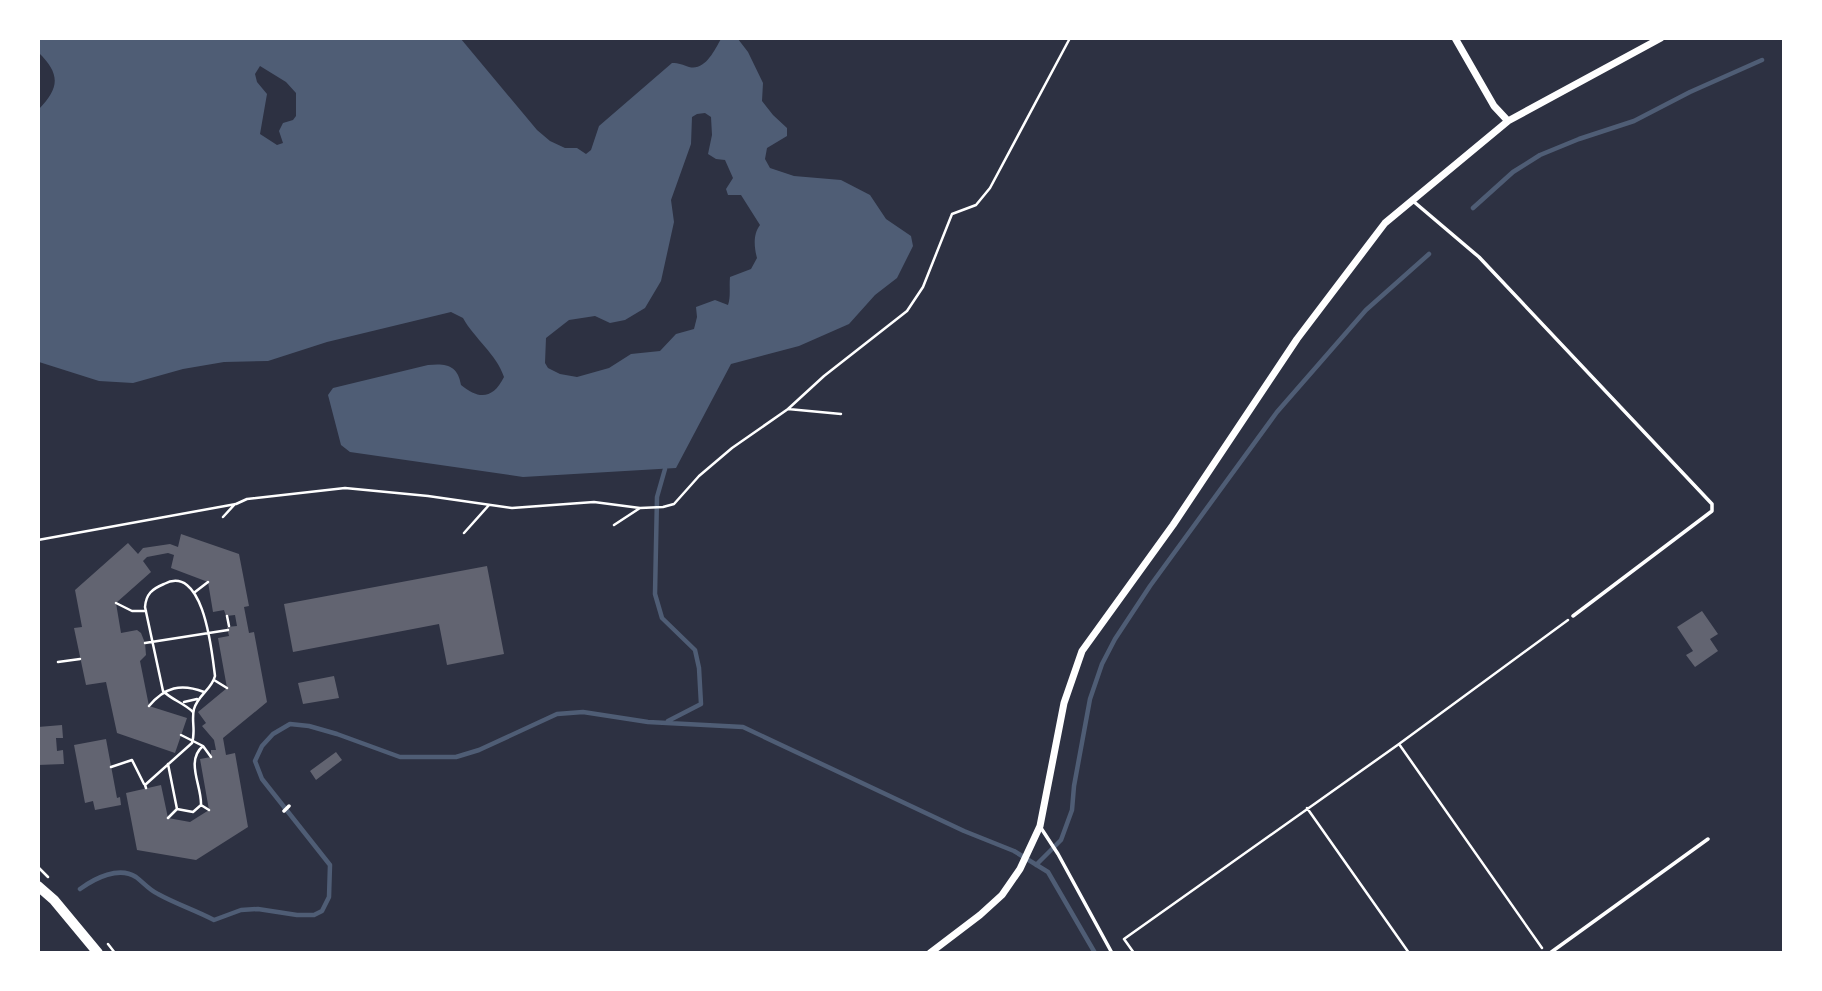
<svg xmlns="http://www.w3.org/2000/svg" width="1822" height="991" font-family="'Work Sans',sans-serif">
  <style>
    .water { fill: #4f5d75; fill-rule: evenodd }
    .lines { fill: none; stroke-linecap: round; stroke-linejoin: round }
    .stream { stroke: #4f5d75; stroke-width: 4.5 }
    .building { fill: #626471 }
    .path { stroke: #fff; stroke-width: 2.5 }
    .service { stroke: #fff; stroke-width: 3.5 }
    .minor { stroke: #fff; stroke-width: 7 }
    .secondary { stroke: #fff; stroke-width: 10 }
  </style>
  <rect width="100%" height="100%" fill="#2d3142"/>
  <path class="water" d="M38,39H461L537,130L550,141L565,148H577L586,154L591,150L599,126L672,63C679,63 683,65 689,67C705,71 714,51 721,39H738L748,52L763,83L762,101L773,115L787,128V136L767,148L765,159L770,168L794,176L841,180L870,195L886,219L911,236L913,246L897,278L875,295L849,324L799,346L731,364L676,468L523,477L350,452L341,445L328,395L333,388L428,365C446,363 458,365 461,385C479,400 493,399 504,377C497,355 474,338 463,318L451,312L327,342L268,361L224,362L183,369L133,383L99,381L39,362V109C60,87 60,74 39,53ZM260,66L286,82L296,93V116L293,120L283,123L279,131L283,143L277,145L260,134L267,94L257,82L255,74ZM705,113L711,117L712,135L708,154L716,159L725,160L733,178L726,189L728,195H741L760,225C753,234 754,247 757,258L751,269L730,277C729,287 731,296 728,305L715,300L696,307L697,317L694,329L676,334L660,351L631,354L609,368L577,377L560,374L548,368L545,363L546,338L569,320L595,316L610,323L625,320L645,308L661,281L674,222L671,200L691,144L692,117L697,114Z"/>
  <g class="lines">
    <path class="stream" d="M1473,208L1513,172L1540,155L1579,139L1634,121L1690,92L1762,60
      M665,469L657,497L655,594L662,618L695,650L699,668L701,704L668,721
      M1036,865L1061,840L1072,810L1074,786L1090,699L1102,664L1115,639L1150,586L1277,412L1366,310L1429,254
      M80,889C95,878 119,866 136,877C144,883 149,890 158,894C176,904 195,910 214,920L241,910L258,909L297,915H314L322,911L329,897L330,865L262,779L255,761L262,746L273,734L290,724L309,726L337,734L400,757H456L479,750L557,714L583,712L648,722L743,727L964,831L1014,851L1048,872L1095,953"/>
  </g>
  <path class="building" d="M181,534L239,554L249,606L244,607L249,633L254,632L267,702L223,738L226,755L235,753L248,827L196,860L137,850L126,793L161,785L168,818L190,822L209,810L200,759L211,757V750H216L214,740L202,726L206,723L198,712L227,688L218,638L229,636L227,627L237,626L235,615L226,616L224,610L213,612L208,582L171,568L174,555L168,553L147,557L143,561L151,572L116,603L121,633L137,630L141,633L145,643L146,655L140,661L149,706L187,718L175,753L117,733L106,682L86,685L74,628L82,627L75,590L128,543L138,554L143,548L170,544L178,547Z
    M487,566L504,654L447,665L439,624L293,652L284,604Z
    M1702,611L1718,634L1710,639L1718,651L1695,667L1686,655L1693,651L1677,627Z
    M334,676L339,698L303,704L298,683Z
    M62,725L63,738H56L57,751L63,750L64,764L38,765V727Z
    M106,739L117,798L120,797L121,805L95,810L93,801L85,803L74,745Z
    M336,752L342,760L316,780L310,771Z"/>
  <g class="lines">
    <path class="path" d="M788,409L841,414
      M223,517L235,504
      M614,525L640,508
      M464,533L489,505
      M38,540L236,504L247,499L345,488L428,496L512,508L594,502L640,508L663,507L674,504L699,476L732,448L788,409L824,376L907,311L923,287L952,214L976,205L990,188L1070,38
      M195,592L208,582
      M116,603L132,611H146
      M227,616L229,626
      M145,643L228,630
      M58,662L80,659
      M214,680L227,688
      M184,702L197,699
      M149,706C165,687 181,683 204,692
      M181,735L203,746L211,757
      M1399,744L1542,948
      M168,764L177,809L193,812L201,805C202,786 185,761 203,746
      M111,767L132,760L144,784
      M146,788L145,785L192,743C196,731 191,720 194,709C198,695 212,689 215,676C212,653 204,563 164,584C152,589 146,594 145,607L163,691C172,700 184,703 193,712
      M201,805L209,810
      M1307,808L1409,953
      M168,818L177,809
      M38,867L48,877
      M108,944L115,953
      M1134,953L1124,939L1399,744L1568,620"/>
    <path class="service" d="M1413,201L1479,257L1712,504V511L1573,616
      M284,811L289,806
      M1041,828L1058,854L1112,953
      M1550,953L1708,839"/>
    <path class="minor" d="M1455,38L1494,106L1508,121
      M930,953L980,915L1002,895L1020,869L1040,826L1064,703L1082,651L1173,525L1297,339L1385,223L1508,121L1661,38"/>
    <path class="secondary" d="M38,886L54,900L98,953"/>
  </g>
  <rect width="1822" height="991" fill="none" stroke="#ffffff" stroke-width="80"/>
</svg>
